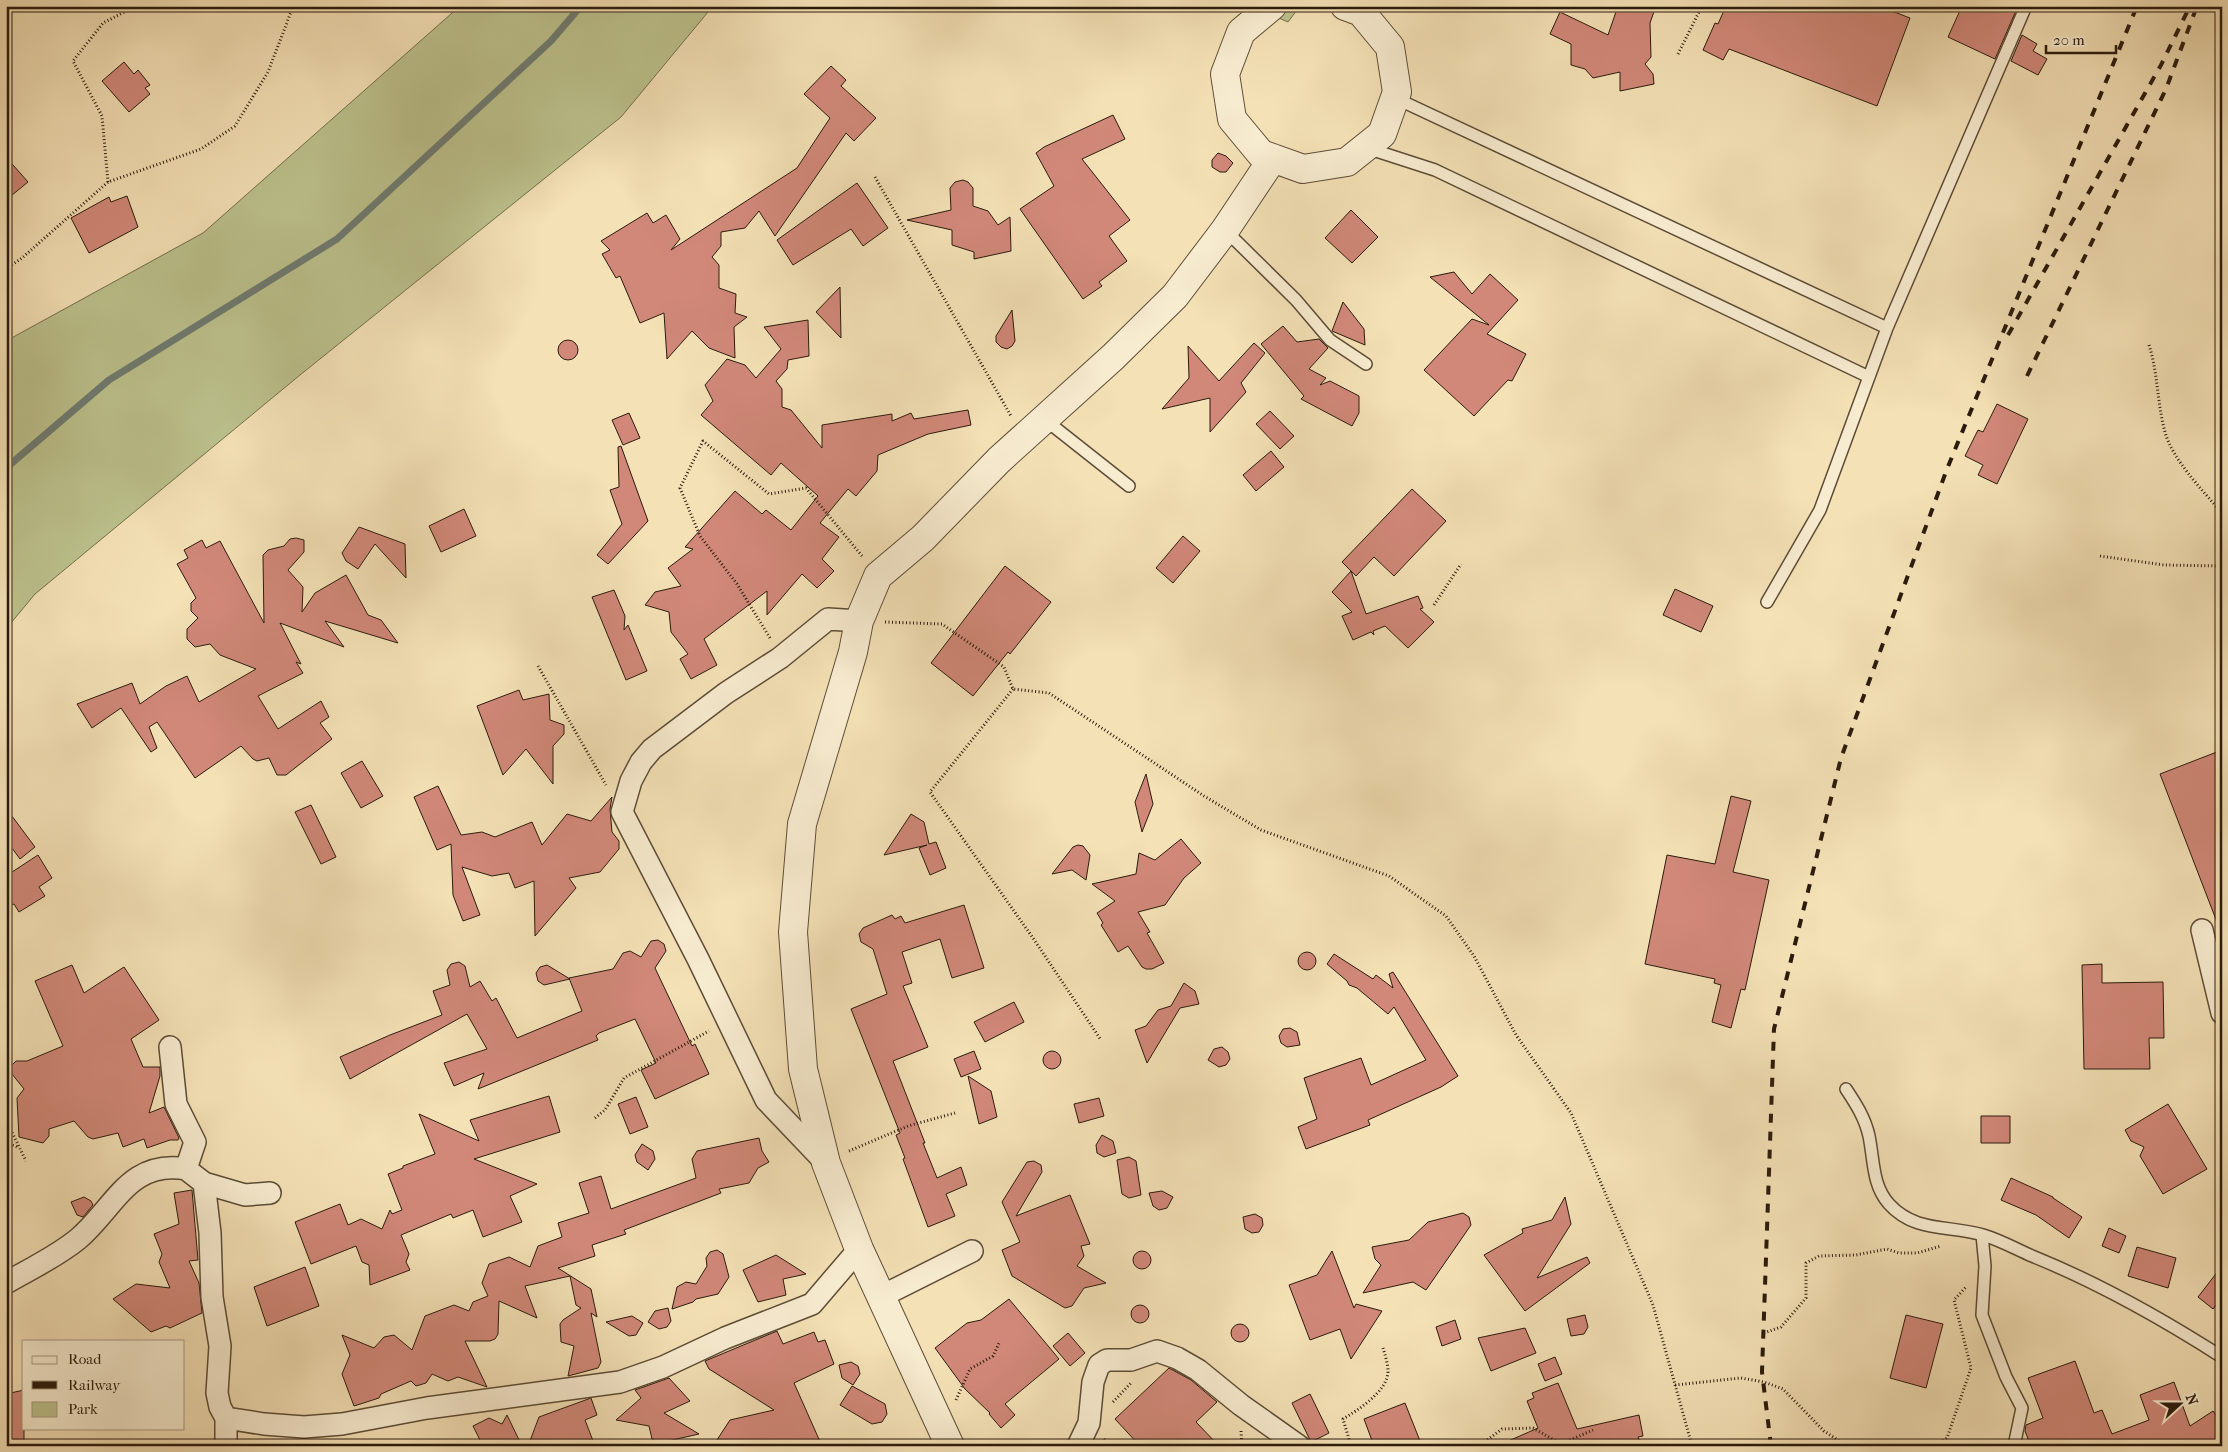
<svg xmlns="http://www.w3.org/2000/svg" width="2228" height="1452" font-family="'IM FELL French Canon',serif">
  <style>
    .green { fill: #bcc28d; stroke: #746e4d }
    .lines { fill: none; stroke-linecap: round; stroke-linejoin: round }
    .stream { stroke: #6f7c72; stroke-width: 7 }
    .building { fill: #d18879; stroke: #2b1b0d }
    .service-casing { stroke: #5d4c37; stroke-width: 14 }
    .minor-casing { stroke: #5d4c37; stroke-width: 24 }
    .tertiary-casing { stroke: #5d4c37; stroke-width: 30 }
    .path { stroke: #2b1b0d; stroke-width: 3; stroke-dasharray: 1 2.5; stroke-linecap: butt }
    .service { stroke: #f8ecd0; stroke-width: 11 }
    .minor { stroke: #f8ecd0; stroke-width: 21 }
    .tertiary { stroke: #f8ecd0; stroke-width: 28 }
    .rail { stroke: #2b1b0d; stroke-width: 4; stroke-dasharray: 9 9; stroke-linecap: butt }
  </style>
  <rect width="100%" height="100%" fill="#f4e1b6"/>
  <filter id="stains"><feTurbulence type="fractalNoise" baseFrequency=".004" numOctaves="4"/><feColorMatrix values="0 0 0 0 .2 0 0 0 0 .09 0 0 0 0 .02 0 0 0 .5 -.17"/></filter>
  <radialGradient id="worn" r=".72"><stop offset=".6" stop-color="#630" stop-opacity="0"/><stop offset="1" stop-color="#630" stop-opacity=".3"/></radialGradient>
  <path class="green" d="M460,6H713L621,117L300,375L35,594L6,629V341L203,233Z
    M1252,6H1300L1288,22Z"/>
  <g class="lines">
    <path class="stream" d="M6,468L109,380L337,239L551,41L581,6"/>
  </g>
  <path class="building" d="M1618,6H1656L1650,23L1651,57L1645,64L1653,74L1654,84L1620,91V72L1593,78L1585,69L1571,65V44L1550,34L1560,12L1608,35Z
    M1726,6H1879L1910,18L1877,106L1729,49L1723,60L1703,50L1715,23L1718,24Z
    M1962,6H2018L1995,59L1948,37Z
    M2022,35L2037,44L2033,51L2047,59L2038,75L2011,61Z
    M124,62L134,74L138,70L150,85L145,88L150,94L129,112L102,81Z
    M831,66L846,80L841,86L876,118L854,141L846,133L775,236L759,211L745,228L721,232V246L712,257L719,265V288L736,294L735,313L747,317L734,327L735,358L709,348L692,331L667,359L664,313L640,323L620,276L616,278L602,254L610,250L601,241L647,213L653,223L666,215L680,239L671,250L797,168L830,118L804,94Z
    M1113,115L1125,139L1082,159L1130,220L1109,236L1127,261L1099,282L1102,286L1083,299L1020,209L1054,186L1036,153L1044,147Z
    M1218,153L1226,156L1233,163L1226,172H1220L1212,167V160Z
    M6,157L28,182L6,200Z
    M963,180L968,182L973,188V206L988,211L998,225L1010,217L1011,251L974,259V252L952,245V230L907,220L951,210L950,188L955,182Z
    M857,183L888,228L863,246L851,229L793,265L777,240Z
    M127,196L138,227L89,253L71,218L109,197L111,202Z
    M1351,210L1378,237L1352,263L1325,238Z
    M1454,272L1472,294L1490,274L1518,300L1487,334L1526,354L1512,381L1508,380L1474,416L1424,370L1472,319L1489,325L1430,277Z
    M840,287L841,338L816,312Z
    M1343,302L1364,329L1365,345L1332,331Z
    M1012,310L1015,341L1012,346L1007,349L1001,347L996,342V336Z
    M808,320L809,356L788,360L787,369L776,381L782,389V407L791,410L822,448V425L892,414V421L911,413L914,419L968,410L971,425L928,434L878,455L877,471L856,496L848,489L820,523L839,537L822,559L834,571L817,588L802,574L767,615V591L704,639L717,665L691,679L680,659L688,654L671,632L669,612L645,605L655,592L681,586L668,568L693,549L685,547L735,491L762,514L766,510L791,530L818,496L781,463L771,475L701,415L713,401L705,385L727,359L745,365L756,378L781,349L764,327Z
    M1283,326L1297,342L1319,339L1328,348L1309,369L1326,378L1320,385L1330,381L1359,396V413L1352,426L1301,399L1304,396L1261,344Z
    M558 350a10 10 0 1 1 20 0a10 10 0 1 1-20 0Z
    M1254,343L1265,353L1241,383L1246,392L1210,432V398L1162,409L1189,378L1188,346L1219,381Z
    M1997,404L2028,419L1997,484L1978,475L1983,465L1965,456L1978,430L1983,432Z
    M1270,411L1294,436L1280,449L1256,424Z
    M629,413L640,438L623,445L612,420Z
    M621,446L648,521L608,564L597,555L622,524L610,490L619,487L618,447Z
    M1271,451L1284,467L1256,491L1243,475Z
    M1412,489L1446,521L1394,576L1374,557L1356,576L1342,562Z
    M464,509L476,536L441,552L429,526Z
    M359,527L405,544L406,578L375,544L358,569L346,561L342,553Z
    M1183,536L1200,551L1173,583L1156,568Z
    M296,538L304,540V552L288,570L303,587L302,612L315,593L346,575L368,615L381,620L398,643L325,621L344,647L280,623L301,664L296,662L303,673L258,696L278,729L321,701L329,717L320,723L332,739L286,775H277L269,758L257,761L253,759L241,746L195,778L157,722L149,727L157,748L151,752L121,708L92,728L77,704L132,683L140,704L166,686L187,676L199,702L256,669L220,655L210,644L195,647L187,639V629L198,618L191,611V603L196,598L177,564L188,558L184,550L202,540L206,548L220,541L264,623L263,555L268,550L284,546L290,539Z
    M1005,566L1051,602L1010,654L1008,652L973,696L931,663Z
    M1351,571L1366,614L1418,596L1423,608L1420,609L1434,622L1408,648L1385,626L1373,631L1374,635L1371,632L1353,640L1342,616L1352,612L1332,592Z
    M1675,589L1713,606L1701,632L1663,615Z
    M614,590L625,616L624,630L628,625L647,671L626,680L592,597Z
    M519,690L523,700L549,694L550,720L564,725V734L553,746V784L526,749L503,775L477,706Z
    M2222,750V930H2220L2160,774Z
    M362,761L383,796L361,808L341,773Z
    M1146,774L1153,804L1142,832L1135,802Z
    M438,786L461,835L482,832L495,837L532,822L542,845L567,814L591,821L612,797L610,809L612,832L619,841V849L600,872L569,878L576,888L535,936L534,881L515,888L509,873L492,876L462,867L480,915L463,921L453,895L451,844L437,850L414,797Z
    M1731,796L1751,801L1733,872L1769,880L1745,990L1741,989L1731,1028L1712,1022L1721,985L1714,983L1715,979L1645,964L1667,855L1715,864Z
    M311,805L336,857L321,864L295,812Z
    M6,808L35,847L20,859L6,840Z
    M911,814L924,822L929,844L936,842L946,868L930,875L919,848L927,845L884,855Z
    M1181,839L1201,863L1184,878L1165,905L1138,912L1150,932L1147,933L1164,963L1152,969H1146L1142,967L1128,946L1118,952L1101,925L1103,923L1097,913L1115,901L1092,884L1136,874L1139,853L1155,860Z
    M1078,845L1083,846L1090,855L1086,880L1072,870L1052,874L1073,847Z
    M38,855L52,878L39,887L45,896L19,912L14,904L6,908V876Z
    M964,905L984,968L952,978L940,939L902,952L912,983L903,986L928,1047L893,1061L925,1143H923L937,1178L961,1167L967,1185L946,1194L955,1216L928,1227L903,1159L905,1158L896,1135L900,1133L851,1009L887,994L873,949L861,942L859,934L863,928L892,915L895,919L901,916L905,923Z
    M658,940L664,944L666,951L655,968L692,1046L695,1044L709,1074L655,1099L641,1070L656,1063L635,1019L599,1033L596,1036L598,1040L478,1089L484,1073L454,1086L444,1063L487,1049L467,1014L350,1079L340,1057L390,1035L442,1015L433,991L450,985L447,970L451,964L459,962L465,966L470,987L480,981L492,1001L496,998L517,1038L582,1011L569,978L613,969L623,953L630,951L641,957L651,941Z
    M1298 961a9 9 0 1 1 18 0a9 9 0 1 1-18 0Z
    M1334,954L1373,979L1376,975L1393,988L1389,974L1393,972L1458,1076L1441,1087L1368,1120L1370,1125L1306,1149L1298,1127L1317,1119L1304,1078L1361,1058L1371,1085L1426,1060L1394,1007L1388,1014L1357,988L1349,985L1347,981L1327,964Z
    M2102,964V983L2163,982L2164,1038H2149L2150,1069H2084L2082,965Z
    M72,965L84,993L124,967L159,1020L131,1039L143,1067H160V1076L149,1113L164,1107L179,1138L178,1140H170L147,1148L144,1139L123,1147L118,1133L93,1139L88,1137L74,1121L49,1129V1136L43,1143L19,1137L17,1098L24,1089L12,1074L11,1066L16,1061H27L63,1046L35,981Z
    M547,965L570,979L544,985L538,981L536,973L540,967Z
    M1184,983L1195,991L1199,1004L1180,1008L1147,1063L1135,1030L1146,1026L1158,1010L1171,1006Z
    M1014,1002L1024,1022L985,1042L974,1022Z
    M1290,1028L1297,1032L1300,1045L1287,1047L1281,1043L1279,1036L1283,1029Z
    M1222,1047L1228,1052L1230,1059L1226,1065L1219,1067L1208,1060L1214,1049Z
    M1043 1060a9 9 0 1 1 18 0a9 9 0 1 1-18 0Z
    M974,1051L981,1069L961,1077L954,1059Z
    M968,1076L991,1091L997,1117L979,1124Z
    M549,1096L560,1132L474,1159L537,1184L510,1196L522,1222L483,1237L473,1210L453,1218L451,1214L401,1235L409,1254L406,1262L410,1270L370,1285L369,1265L362,1262L356,1246L311,1264L295,1222L340,1204L348,1225L361,1219L382,1229L390,1210L392,1214L402,1210L388,1174L403,1168V1166L435,1154L419,1114L479,1141L470,1120Z
    M636,1097L648,1127L630,1134L618,1104Z
    M1099,1098L1104,1116L1079,1123L1074,1104Z
    M2168,1104L2207,1169L2163,1194L2140,1156L2144,1147L2131,1141L2125,1130Z
    M1981,1116H2010V1143H1981Z
    M1102,1135L1113,1141L1116,1153L1104,1157L1097,1153L1096,1145Z
    M759,1138L762,1151L769,1162L758,1168L749,1183L719,1189L721,1193L624,1230L626,1234L592,1245L595,1256L558,1268L591,1289L597,1317L591,1313L601,1362L598,1368L568,1376L574,1346L561,1342L560,1324L563,1320L581,1308L576,1305L570,1276L525,1286L537,1318L499,1301L498,1334L495,1339L490,1341H465L487,1387L458,1377L448,1381L432,1374L426,1383L416,1386L411,1381L381,1394L379,1398L354,1406L342,1374L350,1355L342,1335L374,1348L384,1337L394,1335L412,1350L425,1316L454,1305L469,1311L473,1302L488,1296L482,1283L489,1264L509,1257L530,1267L538,1246L562,1237L558,1223L589,1213L579,1183L601,1176L611,1209L696,1178L692,1159L697,1151Z
    M642,1144L653,1151L655,1159L648,1170L637,1162L635,1155Z
    M1129,1157L1136,1161L1141,1195L1129,1198L1122,1194L1117,1160Z
    M1034,1161L1041,1165L1042,1172L1016,1216L1070,1195L1090,1244L1081,1246L1084,1256L1077,1266L1106,1283L1084,1288L1072,1306L1065,1308L1012,1276L1002,1250L1020,1242L1002,1202L1027,1162Z
    M2011,1178L2053,1197V1198L2082,1217L2069,1238L2036,1215L2001,1200Z
    M192,1190L198,1260L189,1261L199,1283L202,1313L170,1328L166,1326L151,1332L113,1299L136,1284L170,1288L159,1262L162,1254L154,1234L179,1224L174,1193Z
    M1162,1191L1173,1197L1167,1208L1159,1210L1153,1206L1149,1193Z
    M84,1197L91,1201L93,1205L83,1217L77,1215L71,1202Z
    M1565,1197L1571,1224L1537,1278L1587,1257L1590,1263L1525,1311L1484,1255L1523,1233L1522,1229L1552,1220Z
    M1463,1213L1469,1217L1471,1225L1426,1290L1413,1282L1363,1293L1381,1265L1375,1259L1372,1247L1409,1240L1428,1222Z
    M1255,1214L1262,1218L1263,1225L1259,1232L1252,1233L1245,1229L1243,1217Z
    M2109,1228L2126,1236L2119,1253L2102,1246Z
    M2137,1247L2176,1258L2168,1288L2128,1276Z
    M717,1250L723,1254L729,1277L718,1294L696,1299L693,1302L672,1309L677,1287L686,1282L696,1284L707,1266L706,1258L710,1252Z
    M1133 1260a9 9 0 1 1 18 0a9 9 0 1 1-18 0Z
    M1332,1251L1354,1308L1356,1304L1382,1311L1351,1359L1340,1329L1310,1340L1289,1285L1317,1275Z
    M776,1255L806,1274L783,1279L786,1295L758,1302L743,1270Z
    M2222,1266V1298L2213,1309L2198,1297Z
    M305,1267L319,1306L267,1326L254,1287Z
    M1009,1299L1059,1359L1005,1404L1015,1415L1001,1428L989,1414L990,1413L965,1389L935,1348L967,1323L981,1320Z
    M1131 1314a9 9 0 1 1 18 0a9 9 0 1 1-18 0Z
    M668,1308L671,1321L667,1327L659,1329L648,1322L655,1311Z
    M1585,1315L1588,1327L1584,1334L1571,1336L1567,1319Z
    M1906,1315L1943,1324L1926,1388L1890,1378Z
    M632,1316L643,1323L636,1335L629,1336L606,1322Z
    M1455,1320L1461,1339L1442,1346L1436,1327Z
    M1231 1333a9 9 0 1 1 18 0a9 9 0 1 1-18 0Z
    M1525,1328L1536,1353L1491,1371L1478,1338Z
    M777,1331L783,1344L814,1332L818,1342L825,1340L834,1364L794,1383L822,1446H713L730,1420L774,1410L709,1369L705,1361Z
    M1068,1333L1085,1353L1070,1366L1053,1346Z
    M1555,1357L1562,1374L1545,1381L1538,1364Z
    M2075,1361L2094,1413L2102,1410L2112,1434L2149,1420L2140,1395L2174,1382L2190,1426L2213,1411L2222,1423V1439L2212,1446H2031L2025,1431L2026,1425L2043,1418L2028,1378Z
    M851,1362L858,1366L860,1374L853,1385L842,1378L839,1365Z
    M1169,1368L1191,1380L1217,1402L1196,1422L1219,1446H1140L1115,1419Z
    M669,1378L690,1401L664,1413L699,1434L659,1443L652,1439L649,1426L616,1420L641,1398L635,1390Z
    M1558,1383L1577,1429L1639,1415L1643,1436L1638,1437L1642,1446H1497L1538,1428L1527,1401L1534,1398L1532,1393Z
    M852,1386L885,1404L887,1414L882,1422L872,1424L840,1405Z
    M24,1390V1446H12L6,1432V1394Z
    M1310,1394L1329,1433L1311,1442L1292,1403Z
    M591,1398L597,1415L585,1420L595,1446H528L539,1417Z
    M1405,1403L1422,1446H1374L1364,1419Z
    M507,1415L522,1446H483L473,1426L489,1418L502,1424Z"/>
  <g class="lines">
    <defs>
      <path id="service" d="M1395,98L1887,328
        M1367,148L1435,170L1869,377
        M1225,230L1296,300L1330,340L1366,364
        M1041,428L1053,426L1129,486
        M1767,602L1820,510L1887,328L2026,6
        M1846,1089C1856,1104 1865,1118 1869,1136C1874,1160 1872,1185 1889,1204C1915,1233 1950,1225 1983,1235C2000,1240 2016,1249 2032,1256C2099,1283 2161,1318 2222,1357
        M1982,1235L1985,1266L1982,1315L2006,1377L2022,1408L2014,1446"/>
      <path id="minor" d="M2202,930L2222,1013
        M170,1047L176,1104L195,1142L186,1169L204,1183L210,1233L212,1297L220,1346L217,1393L220,1407L226,1418
        M826,1163L766,1100L698,959L622,812L631,781L641,762L652,749L726,693L780,658L828,619L859,621
        M204,1183L245,1195L270,1193
        M6,1283C30,1269 56,1257 78,1239C114,1209 129,1159 186,1169
        M882,1296L972,1251
        M226,1446V1418L264,1424L304,1427L342,1424L427,1408L620,1382L663,1367L725,1338L812,1304L859,1249
        M1078,1446L1089,1423L1093,1382L1099,1365L1107,1360H1131L1157,1351L1177,1358L1198,1370L1241,1405L1299,1446"/>
      <path id="tertiary" d="M1272,6L1241,32L1225,74L1232,119L1261,154L1303,169L1347,162L1382,134L1397,92L1390,47L1361,12L1345,6
        M950,1446L859,1249L826,1163L803,1069L793,932L802,824L853,652L859,621L878,576L923,538L999,460L1113,357L1175,296L1225,230L1273,158"/>
    </defs>
    <use href="#service" class="service-casing"/>
    <use href="#minor" class="minor-casing"/>
    <use href="#tertiary" class="tertiary-casing"/>
    <path class="path" d="M1678,54L1702,6
      M875,177L1011,416
      M108,182L102,116L73,61L103,23L136,6
      M6,269L22,258L108,182L201,149L235,126L268,72L291,12L290,6
      M2149,345C2158,373 2157,403 2165,432C2172,459 2203,491 2222,513
      M2100,556L2164,565L2222,566
      M1434,605L1461,564
      M885,622L942,624L1004,667L1013,689L1049,693L1204,796L1261,830L1389,876L1446,916L1474,956L1516,1035L1571,1113L1653,1305L1692,1446
      M770,638L737,584L700,536L680,488L703,441L769,494L806,488L862,556
      M538,666L606,785
      M1013,689L930,792L1033,938L1101,1040
      M595,1118L605,1110L624,1078L709,1031
      M6,1120L26,1161
      M6,1143L17,1147
      M849,1151L908,1126L955,1113
      M1764,1333L1781,1327L1806,1298V1263L1819,1256L1856,1255L1887,1249L1899,1253H1917L1941,1246
      M1675,1385L1741,1378L1764,1382L1783,1389L1824,1431L1847,1446
      M956,1400L970,1369L993,1356L1000,1341
      M1113,1402L1131,1383
      M1241,1431L1242,1446
      M1104,1439L1111,1446
      M1351,1446L1343,1419C1358,1410 1388,1391 1388,1371C1388,1364 1385,1355 1383,1348
      M1479,1446L1502,1429L1533,1428L1561,1444L1593,1430
      M1934,1446L1947,1438L1971,1368L1954,1300L1966,1287"/>
    <use href="#service" class="service"/>
    <use href="#minor" class="minor"/>
    <use href="#tertiary" class="tertiary"/>
    <path class="rail" d="M2008,335L2161,65L2190,6
      M2027,376L2166,89L2197,6
      M1771,1446L1762,1372L1774,1029L1841,758L1947,469L2137,6"/>
  </g>
  <rect width="2228" height="1452" fill="none" stroke="#f4e1b6" stroke-width="25"/>
  <rect x="8" y="8" width="2213" height="1437" fill="none" stroke="#2b1b0d" stroke-width="2.5"/>
  <rect x="12" y="12" width="2203" height="1427" fill="none" stroke="#2b1b0d"/>
  <rect x="22" y="1340" width="162" height="90" fill="#f8ecd0" stroke="#a69882"/>
  <rect x="32" y="1356" width="25" height="8" fill="#f8ecd0" stroke="#a69882"/>
  <text x="68" y="1364" font-size="15" fill="#2b1b0d">Road</text>
  <rect x="32" y="1381" width="25" height="8" fill="#2b1b0d" stroke="#a69882"/>
  <text x="68" y="1390" font-size="15" fill="#2b1b0d">Railway</text>
  <rect x="32" y="1402" width="25" height="15" fill="#bcc28d" stroke="#a69882"/>
  <text x="68" y="1414" font-size="15" fill="#2b1b0d">Park</text>
  <g transform="translate(2180 1404) rotate(69)" stroke="#f8ecd0" stroke-width="4" paint-order="stroke">
  <path d="M0-4L9 19L0 12L-9 19Z" fill="#2b1b0d"/>
  <text y="-8" font-size="14" font-weight="bold" text-anchor="middle" fill="#2b1b0d">N</text>
  </g>
  <path d="M2046 45v8h70v-8" fill="none" stroke="#2b1b0d" stroke-width="2.5"/>
  <text x="2053" y="45" font-size="15" fill="#2b1b0d" stroke="#f8ecd0" stroke-width="4" paint-order="stroke">20 m</text>
  <rect width="100%" height="100%" filter="url(#stains)"/>
  <rect width="100%" height="100%" fill="url(#worn)"/>
</svg>
